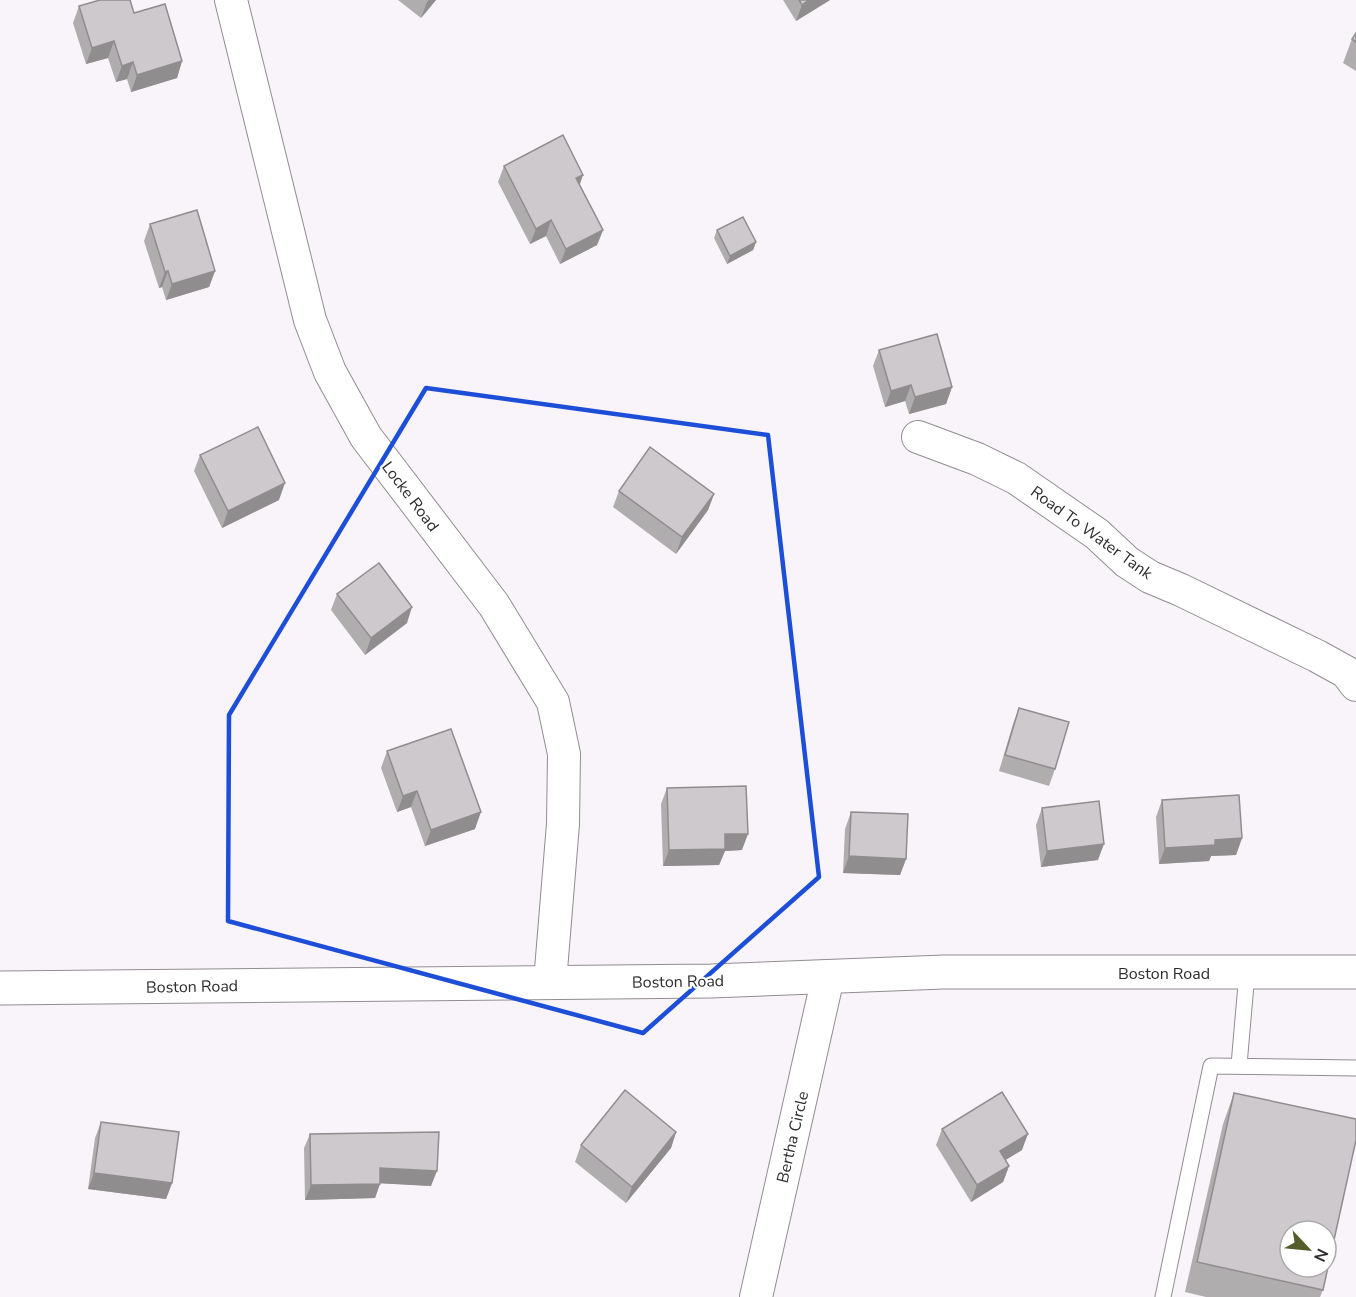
<svg xmlns="http://www.w3.org/2000/svg" width="1356" height="1297" font-family="'Nunito Sans',sans-serif">
  <style>
    .lines { fill: none; stroke-linecap: round; stroke-linejoin: round }
    .service-casing { stroke: #918d91; stroke-width: 17 }
    .minor-casing { stroke: #918d91; stroke-width: 34 }
    .primary-casing { stroke: #918d91; stroke-width: 35 }
    .service { stroke: #fff; stroke-width: 15 }
    .minor { stroke: #fff; stroke-width: 32 }
    .primary { stroke: #fff; stroke-width: 33 }
    .wall { fill: #b0adaf }
    .shaded-wall { fill: #908d8f }
    .building { fill: #cdc9cc; stroke: #908d8f; stroke-width: 1.5; fill-rule: evenodd }
    .marked { fill: none; stroke: #1d4ed8; stroke-width: 4.5; stroke-linejoin: round }
    .labels { text-anchor: middle; stroke-width: 4.5; stroke-linejoin: round; paint-order: stroke }
    .street-label { font-size: 16px; fill: #2e2c2d; stroke: #fff }
  </style>
  <rect width="100%" height="100%" fill="#f9f4f9"/>
  <g class="lines">
    <defs>
      <path id="service" d="M1239,1065L1247,973
        M1163,1297L1211,1066L1356,1068"/>
      <path id="minor" d="M231,0L310,320L330,372L366,437L494,605L553,702L564,754L563,824L550,982
        M918,437L977,459L1016,478L1097,534L1127,562L1150,577L1181,590L1317,656L1346,672L1356,685
        M756,1297L828,977"/>
      <path id="primary" d="M0,988L711,981L944,972H1356"/>
    </defs>
    <use href="#service" class="service-casing"/>
    <use href="#minor" class="minor-casing"/>
    <use href="#primary" class="primary-casing"/>
    <use href="#service" class="service"/>
    <use href="#minor" class="minor"/>
    <use href="#primary" class="primary"/>
  </g>
  <path class="wall" d="M398,0H436L421,18Z
    M783,0H830L796,21Z
    M79,6L134,13L182,61L177,78L131,92L127,79L116,82L108,58L86,64L73,23Z
    M1356,33V71L1343,63L1352,39Z
    M504,166L580,185L603,230L597,245L560,264L546,236L530,244L498,182Z
    M150,224L215,271L209,287L166,300L162,287L159,288L144,241Z
    M717,230L756,242L753,250L727,264L714,238Z
    M879,350L952,387L946,404L909,414L905,401L885,407L873,366Z
    M200,455L279,500L222,528L194,471Z
    M619,491L714,494L708,510L676,554L613,507Z
    M337,594L407,623L365,655L331,610Z
    M1019,708L1055,769L1049,786L999,771L1013,724Z
    M387,751L475,829L425,846L411,807L397,812L381,768Z
    M667,788L742,850L725,851L719,865L663,866L661,804Z
    M1162,800L1242,838L1236,855L1211,856L1209,861L1159,864L1156,817Z
    M1042,808L1098,860L1041,867L1036,825Z
    M851,812L906,859L900,875L843,873L845,829Z
    M1234,1093L1323,1290L1320,1297H1206L1185,1292L1223,1124Z
    M101,1122L172,1183L166,1199L88,1189L95,1138Z
    M942,1129L1022,1150L1005,1160L1009,1166L1003,1182L971,1202L936,1145Z
    M676,1132L671,1148L626,1203L575,1162L581,1145Z
    M310,1134L431,1186L380,1183L375,1198L305,1200L304,1148Z"/>
  <path class="shaded-wall" d="M429,0H436L421,18L427,2Z
    M809,0H830L796,21L802,5Z
    M114,41L108,58L86,64L92,48Z
    M182,61L177,78L131,92L137,75Z
    M133,62L127,79L116,82L122,66Z
    M583,175L578,190L576,178Z
    M551,220L546,236L530,244L536,229Z
    M603,230L597,245L560,264L566,249Z
    M756,242L753,250L727,264L730,256Z
    M168,271L162,287L159,288L165,272Z
    M215,271L209,287L166,300L172,284Z
    M911,385L905,401L885,407L891,391Z
    M952,387L946,404L909,414L915,397Z
    M285,483L279,500L222,528L228,511Z
    M714,494L708,510L676,554L682,537Z
    M412,607L407,623L365,655L371,638Z
    M417,791L411,807L397,812L403,796Z
    M481,812L475,829L425,846L431,830Z
    M725,834H748L742,850L725,851L719,865L663,866L669,850Z
    M1242,838L1236,855L1211,856L1209,861L1159,864L1165,848L1215,840Z
    M1104,844L1098,860L1041,867L1047,851Z
    M849,856L906,859L900,875L843,873Z
    M676,1132L671,1148L626,1203L632,1187Z
    M1028,1134L1022,1150L994,1167L1000,1151Z
    M1009,1166L1003,1182L971,1202L977,1185Z
    M380,1168L437,1171L431,1186L374,1183Z
    M94,1173L172,1183L166,1199L88,1189Z
    M380,1184L375,1198L305,1200L311,1185Z"/>
  <path class="building" d="M100,0H130L134,13L165,4L182,61L137,75L133,62L122,66L114,41L92,48L79,6Z
    M799,0H809L802,5Z
    M1356,33V42L1352,39Z
    M563,135L583,175L576,178L603,230L566,249L551,220L536,229L504,166Z
    M197,210L215,271L172,284L168,271L165,272L150,224Z
    M743,217L756,242L730,256L717,230Z
    M937,334L952,387L915,397L911,385L891,391L879,350Z
    M258,427L285,483L228,511L200,455Z
    M650,447L714,494L682,537L619,491Z
    M379,563L412,607L371,638L337,594Z
    M1019,708L1069,722L1055,769L1005,755Z
    M451,729L481,812L431,830L417,791L403,796L387,751Z
    M746,786L748,834H725V849L669,850L667,788Z
    M1239,795L1242,838L1215,840V845L1165,848L1162,800Z
    M1099,801L1104,844L1047,851L1042,808Z
    M851,812L908,814L906,859L849,856Z
    M625,1090L676,1132L632,1187L581,1145Z
    M1002,1092L1028,1134L1000,1151L1009,1166L977,1185L942,1129Z
    M1234,1093L1356,1119V1140L1323,1290L1197,1262ZM1290,1231H1326V1267H1290Z
    M101,1122L179,1132L172,1183L94,1173Z
    M439,1132L437,1171L380,1168V1184L311,1185L310,1134Z"/>
  <path class="marked" d="M426,388L768,435L819,877L643,1033L228,921L229,715Z"/>
  <g class="labels">
    <g class="street-label">
      <text transform="translate(411 496) rotate(53)" y="6">Locke Road</text>
      <text transform="translate(1092 532) rotate(36)" y="6">Road To Water Tank</text>
      <text x="1164" y="979">Boston Road</text>
      <text transform="translate(678 981) rotate(-1)" y="6">Boston Road</text>
      <text transform="translate(192 986) rotate(-1)" y="6">Boston Road</text>
      <text transform="translate(792 1137) rotate(-77)" y="6">Bertha Circle</text>
    </g>
  </g>
  <g transform="translate(1308 1249) rotate(116)"><circle r="28" fill="#ffffff" stroke="#ababab" stroke-width="1.5"/>
  <path d="M0-4.5L10 22L0 15L-10 22Z" fill="#535c2b"/>
  <text y="-9" font-size="16" font-weight="bold" text-anchor="middle" fill="#2e2c2d">N</text>
  </g>
</svg>
